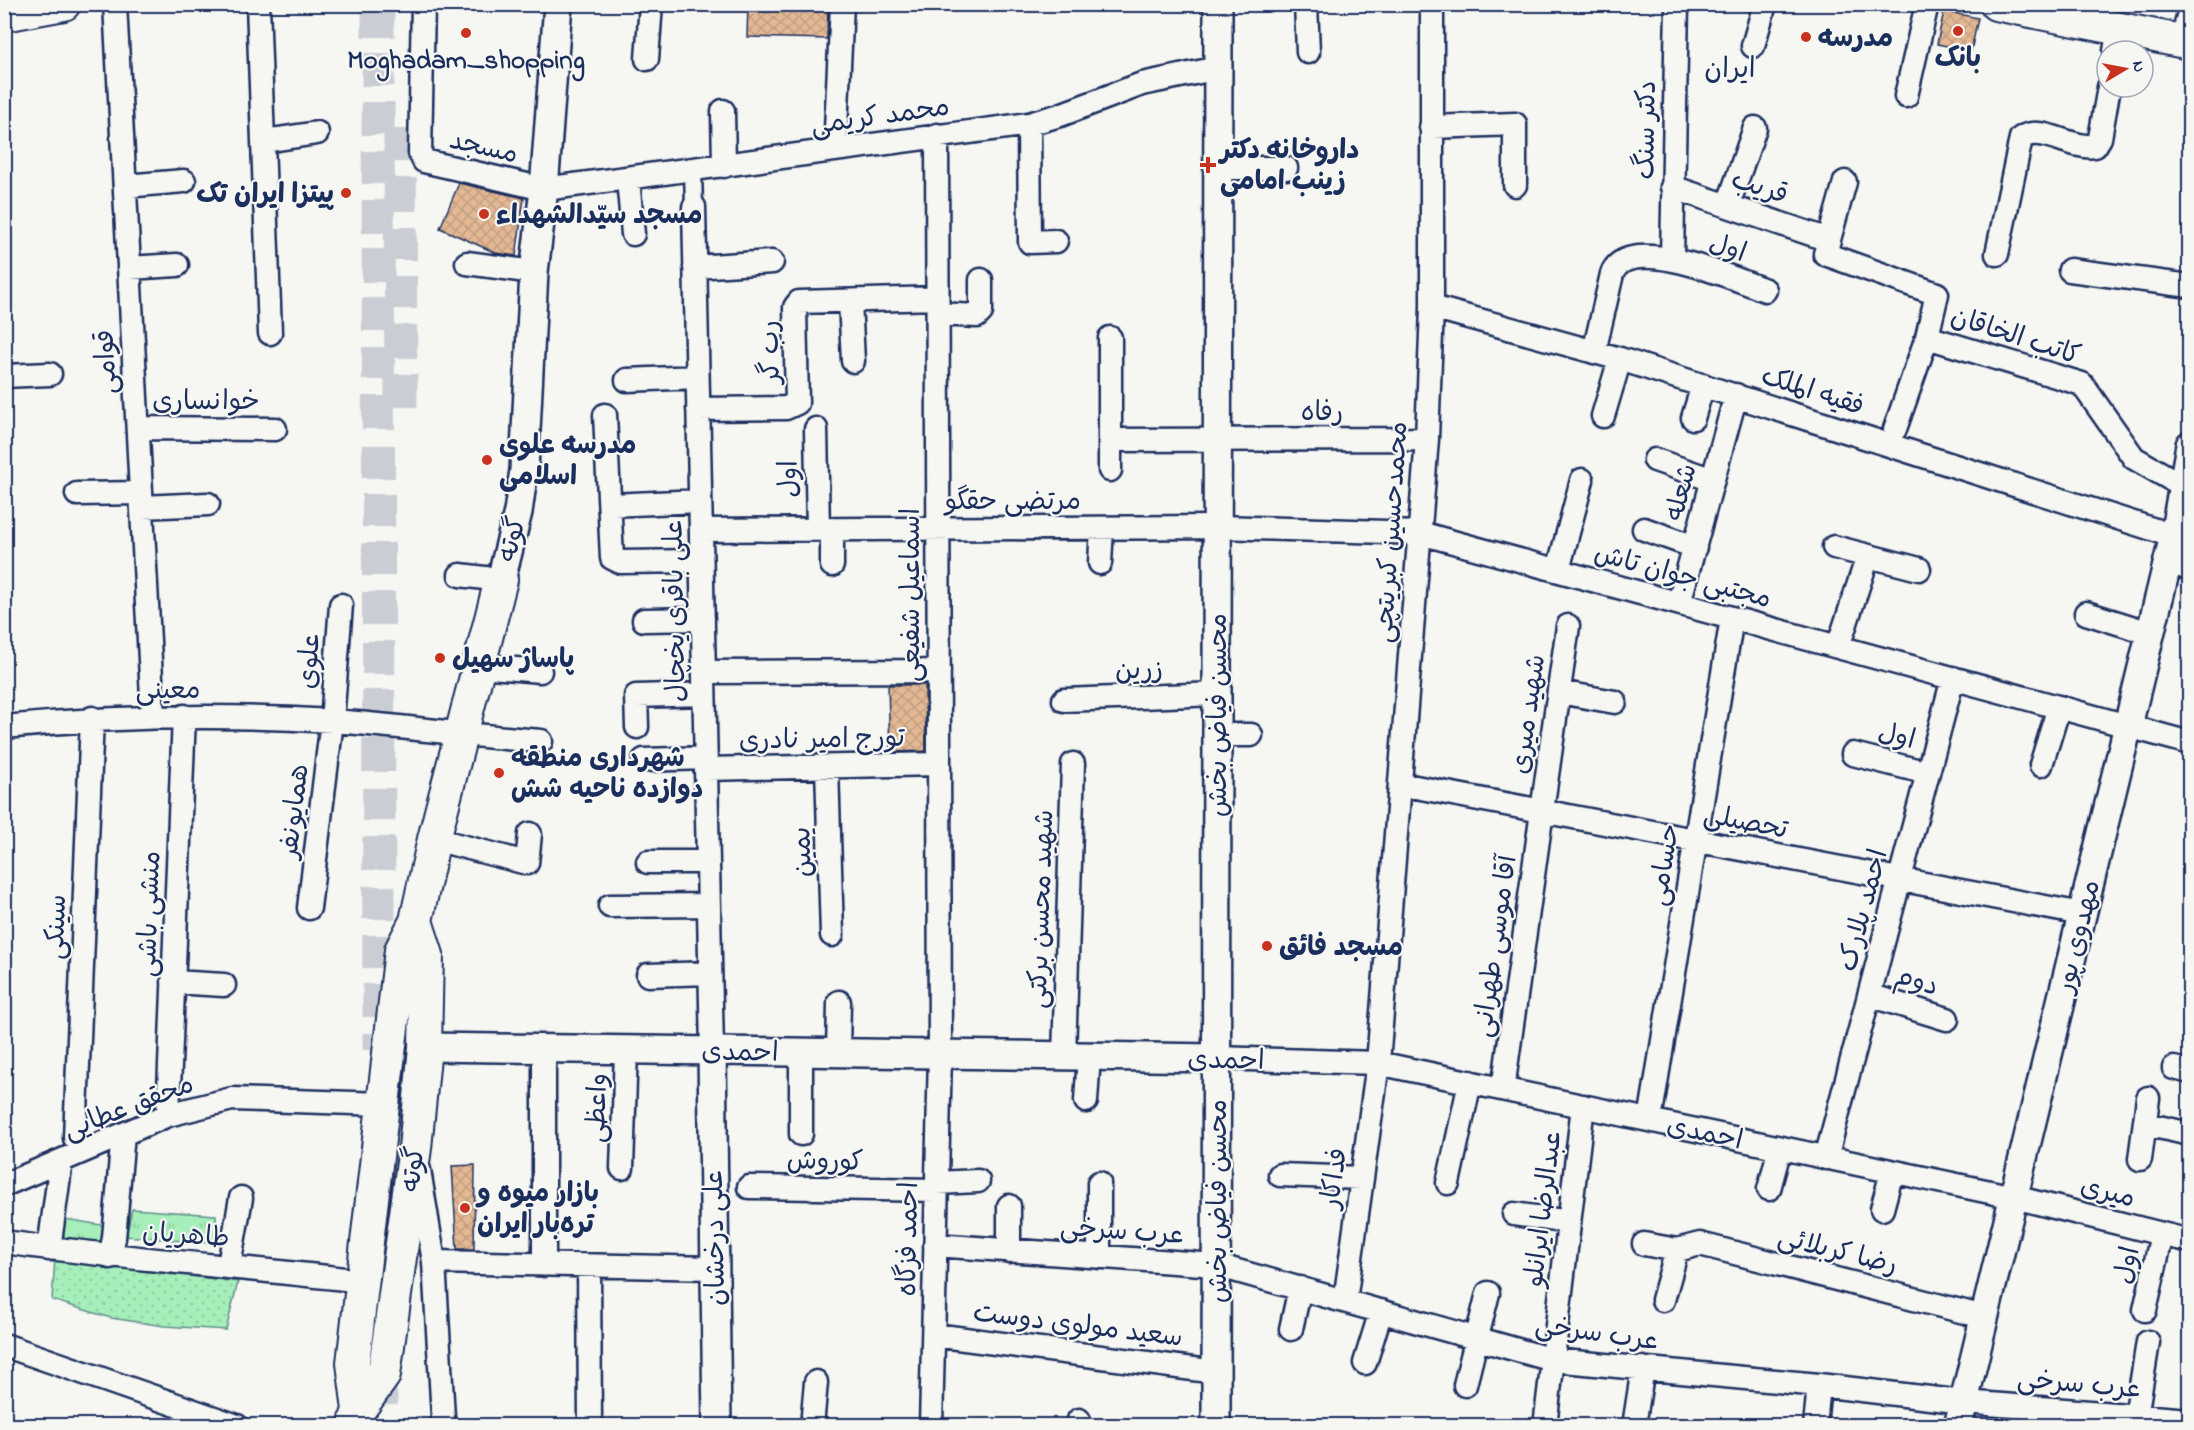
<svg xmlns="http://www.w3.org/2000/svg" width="2194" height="1430" font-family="'Indie Flower','Playpen Sans Arabic',sans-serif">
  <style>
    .grass { fill: url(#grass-tufts); stroke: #608e8c; stroke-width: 1.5 }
    .park { fill: url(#park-dots); stroke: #608e8c; stroke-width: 1.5 }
    .building { fill: url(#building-cross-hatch); stroke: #1b2f5e; stroke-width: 1.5 }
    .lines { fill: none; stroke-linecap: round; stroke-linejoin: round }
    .primary-tunnel { stroke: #caced4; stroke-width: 33; stroke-dasharray: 33 16; stroke-linecap: butt }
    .pedestrian-casing { stroke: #1b2f5e; stroke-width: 21 }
    .minor-casing { stroke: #1b2f5e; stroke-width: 27 }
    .tertiary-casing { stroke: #1b2f5e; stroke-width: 32 }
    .secondary-casing { stroke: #1b2f5e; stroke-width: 36 }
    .pedestrian { stroke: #f6f6f2; stroke-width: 16 }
    .minor { stroke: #f6f6f2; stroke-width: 22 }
    .tertiary { stroke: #f6f6f2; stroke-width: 27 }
    .secondary { stroke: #f6f6f2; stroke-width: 32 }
    .poi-dot { fill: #c8321e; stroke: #f6f6f2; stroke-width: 2 }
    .labels { text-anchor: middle; stroke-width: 4.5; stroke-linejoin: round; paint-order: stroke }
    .poi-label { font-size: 27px; font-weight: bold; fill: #1b2f5e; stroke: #f6f6f2; text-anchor: start }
    .street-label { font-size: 27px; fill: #1b2f5e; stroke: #f6f6f2 }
    .neighbourhood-label { font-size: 28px; fill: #1b2f5e; stroke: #f6f6f2 }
  </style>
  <defs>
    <pattern id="grass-tufts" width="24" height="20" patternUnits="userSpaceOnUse" patternTransform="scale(1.5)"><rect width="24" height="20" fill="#a6eeba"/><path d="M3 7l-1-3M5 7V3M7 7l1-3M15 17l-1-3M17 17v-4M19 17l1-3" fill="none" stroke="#8ecca2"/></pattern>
    <pattern id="park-dots" width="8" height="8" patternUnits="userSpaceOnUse" patternTransform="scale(1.5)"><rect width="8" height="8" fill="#a6eeba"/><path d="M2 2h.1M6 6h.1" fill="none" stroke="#8ecca2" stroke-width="1.8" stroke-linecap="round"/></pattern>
    <pattern id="building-cross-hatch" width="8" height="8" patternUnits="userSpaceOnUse" patternTransform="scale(1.5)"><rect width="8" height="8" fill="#e3b893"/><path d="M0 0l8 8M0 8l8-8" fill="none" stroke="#c29e81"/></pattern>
  </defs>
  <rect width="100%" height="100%" fill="#f6f6f2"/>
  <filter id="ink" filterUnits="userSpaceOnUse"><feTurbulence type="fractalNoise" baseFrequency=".0167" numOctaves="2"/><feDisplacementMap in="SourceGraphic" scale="12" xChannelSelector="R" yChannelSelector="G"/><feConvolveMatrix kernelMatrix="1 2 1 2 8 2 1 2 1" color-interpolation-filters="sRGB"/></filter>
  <g filter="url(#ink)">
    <path class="grass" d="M132,1209L216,1215L218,1244L126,1236Z
      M59,1218L108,1226L104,1250L56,1242Z"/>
    <path class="park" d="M55,1258L238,1282L226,1330L164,1326L111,1318L52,1300Z"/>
    <path class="building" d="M748,4H828L827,39L747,37Z
      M1944,11L1978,18L1971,51L1937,44Z
      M459,183L524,198L516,256L496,253L440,228Z
      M888,685H925L926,751L890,752Z
      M475,1165L474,1249H457L452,1166Z"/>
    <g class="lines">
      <path class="primary-tunnel" d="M378,4L379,1050
        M400,129L401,423
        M393,1230L395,1095
        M372,1275L383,1426"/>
      <defs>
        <path id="pedestrian" d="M693,170L694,207"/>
        <path id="minor" d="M115,4L153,716
          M258,4L270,333
          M423,4L420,153L424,161L544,189L1029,124L1060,115L1142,84L1218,68
          M1306,4L1308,52
          M2182,41L2190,8
          M1753,46L1765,4
          M2115,51L2119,29
          M647,59L651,4
          M1906,96L1927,4
          M723,111L724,166
          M1029,124L1030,242L1056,241
          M1431,127L1515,124V185
          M265,141L317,133
          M835,150L842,4
          M1217,168H1286
          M628,179L633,234
          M1845,182L1825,254L1937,294L1927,337L2082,384L2134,458L2190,490
          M125,186L184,181
          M1672,187L1829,240
          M1728,205L1755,128
          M694,207L712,1051
          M1997,254L2021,138C2041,124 2072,150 2095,146L2100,138L2109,87
          M1672,258L1677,4
          M467,263L534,272
          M695,267L772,262
          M129,268L177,265
          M2070,270L2190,286
          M850,301L853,361
          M1432,307L1620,359L2174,536
          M938,314L977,316L981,312V280
          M1594,352L1612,274C1627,232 1735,279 1765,290
          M4,376L50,374
          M627,380L697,377
          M698,409L786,408L797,403L795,307L799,302L937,298
          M605,415L612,558L620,562L701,561
          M1603,416L1620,359
          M1693,418L1703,385
          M138,428L275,429
          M816,429L818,529
          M1895,429L1927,337
          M1110,440L1427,439
          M1655,460L1713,480
          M1110,470V338
          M77,494L141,493
          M610,505L700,501
          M142,507L208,504
          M832,529V565
          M1644,529L1695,547
          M701,530L1217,527L1420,533L2190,743
          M1834,547L1919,569
          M2168,562L2190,569
          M1100,563L1102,528
          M1558,570L1582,480
          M460,575L501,580
          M1679,603L1736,395
          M2086,613L2150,633
          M644,620L703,619
          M1838,647L1868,556
          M479,666L540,671
          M704,672L939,671
          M1559,692L1615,702
          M1064,700L1217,694
          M4,727C114,716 222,714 332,721C402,726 471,736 541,741
          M637,727L636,696L704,694
          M1217,735H1251
          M1853,754L1928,773
          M644,760L706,758
          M2041,765L2059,707
          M827,767L832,935
          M706,769L939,764
          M1400,784L2082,914
          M434,839L527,863L530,834
          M648,862H708
          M610,906L709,905
          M309,908L332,721L341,605
          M648,975L710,973
          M173,982L224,985
          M1869,995L1947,1019
          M544,1049V1265
          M801,1052V1134
          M838,1053L839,1002
          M1064,1056L1073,764
          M1217,1058L1378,1063L2014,1197L2190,1241
          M2174,1068L2190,1072
          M1503,1089L1568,626
          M1086,1101L1089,1056
          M168,1115L184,716
          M1650,1120L1732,618
          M2145,1124L2190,1134
          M75,1138L92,718
          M1826,1158L1953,678
          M2140,1159L2148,1098
          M622,1168L626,1050
          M419,1170L434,1262L443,1417
          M1280,1175L1362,1178
          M937,1183L978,1181
          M1099,1183V1257
          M1448,1183L1470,1082
          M4,1185L168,1115L232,1099L384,1104
          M749,1187L937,1190
          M1769,1189L1780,1148
          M1882,1209L1892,1172
          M1514,1214L1569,1222
          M4,1242C123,1259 243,1267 363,1281
          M1644,1244L1677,1250L1700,1244L1984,1317
          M935,1245L1216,1265L1553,1360L1819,1385L1964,1402L2190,1420
          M49,1249L61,1161
          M1009,1251V1206
          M110,1257L114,1238L123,1134
          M434,1262L715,1268
          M229,1265L241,1198
          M589,1266L590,1426
          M1663,1300L1677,1250
          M1345,1301L1378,1063L1427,439L1432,307V4
          M2145,1310L2162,1234
          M1291,1329L1300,1288
          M934,1335L1216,1372
          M4,1345L237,1426
          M1365,1363L1381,1311
          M1465,1385L1488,1293
          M2136,1417L2148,1342
          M812,1426L816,1382
          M931,1426L940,1054L937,135
          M1078,1426L1079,1420
          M1545,1426L1583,1106
          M1634,1426L1643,1368
          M1815,1426L1819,1385"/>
        <path id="tertiary" d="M501,580L518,512L524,470L534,272L544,189L558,4
          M425,1047L1217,1058
          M712,1051L717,1426
          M1216,1426L1218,4
          M1958,1426L2174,536L2190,445"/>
        <path id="secondary" d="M1996,4L2190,43
          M4,15L64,4
          M359,1410L353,1363L401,950L416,921L434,839L501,580
          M356,1419L359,1410L384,1375L415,1148L425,1047L427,955L416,921"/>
      </defs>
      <use href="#pedestrian" class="pedestrian-casing"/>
      <use href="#minor" class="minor-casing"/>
      <use href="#tertiary" class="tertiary-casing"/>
      <use href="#secondary" class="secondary-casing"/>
      <use href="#pedestrian" class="pedestrian"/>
      <use href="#minor" class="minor"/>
      <use href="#tertiary" class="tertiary"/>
      <use href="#secondary" class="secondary"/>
    </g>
  </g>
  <g class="poi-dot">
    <circle cx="1958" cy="31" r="6"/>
    <circle cx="466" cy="33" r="6"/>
    <circle cx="1806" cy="37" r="6"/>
    <path d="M1205 156h6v6h6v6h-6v6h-6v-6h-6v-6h6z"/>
    <circle cx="346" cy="193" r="6"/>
    <circle cx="484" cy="214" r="6"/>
    <circle cx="487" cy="460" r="6"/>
    <circle cx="440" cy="658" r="6"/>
    <circle cx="499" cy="773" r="6"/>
    <circle cx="1267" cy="946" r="6"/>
    <circle cx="465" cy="1208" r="6"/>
  </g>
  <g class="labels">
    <g class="poi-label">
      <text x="1818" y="46">مدرسه</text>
      <text x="1958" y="66" text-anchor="middle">بانک</text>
      <text x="466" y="68" text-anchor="middle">Moghadam_shopping</text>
      <text x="1220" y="158">داروخانه دکتر<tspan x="1220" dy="31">زینب امامی</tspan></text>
      <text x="334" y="202" text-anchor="end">پیتزا ایران تک</text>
      <text x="496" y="223">مسجد سیّدالشهداء</text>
      <text x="499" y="453">مدرسه علوی<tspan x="499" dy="31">اسلامی</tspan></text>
      <text x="452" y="667">پاساژ سهیل</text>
      <text x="511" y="766">شهرداری منطقه<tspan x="511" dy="31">دوازده ناحیه شش</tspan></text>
      <text x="1279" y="955">مسجد فائق</text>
      <text x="477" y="1201">بازار میوه و<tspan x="477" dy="31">تره‌بار ایران</tspan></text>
    </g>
    <g class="street-label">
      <text transform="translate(880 115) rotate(-8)" y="9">محمد کریمی</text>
      <text transform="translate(1645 130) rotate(-89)" y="9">دکتر سنگ</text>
      <text transform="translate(484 146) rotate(13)" y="9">مسجد</text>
      <text transform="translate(1760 186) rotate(18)" y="9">قریب</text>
      <text transform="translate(1728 247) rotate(19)" y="9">اول</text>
      <text transform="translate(2016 335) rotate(18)" y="9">کاتب الخاقان</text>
      <text transform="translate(769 352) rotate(-92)" y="9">رب گر</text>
      <text transform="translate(105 362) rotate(-93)" y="9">قوامی</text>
      <text transform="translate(1813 390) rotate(18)" y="9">فقیه الملک</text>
      <text x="206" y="409">خوانساری</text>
      <text x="1322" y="420">رفاه</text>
      <text transform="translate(788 479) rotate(-91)" y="9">اول</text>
      <text transform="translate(1680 492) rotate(-75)" y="9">شعله</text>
      <text x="1013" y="509">مرتضی حقگو</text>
      <text transform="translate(1390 532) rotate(-86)" y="9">محمدحسین کبریتچی</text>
      <text transform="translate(511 539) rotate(-76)" y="9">گوته</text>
      <text transform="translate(1683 575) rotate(15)" y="9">مجتبی جوان تاش</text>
      <text transform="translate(910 595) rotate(-90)" y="9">اسماعیل شفیعی</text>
      <text transform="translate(674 611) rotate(-91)" y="9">علی باقری یخچال</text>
      <text transform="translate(308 661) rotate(-86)" y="9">علوی</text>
      <text transform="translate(1139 669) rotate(-2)" y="9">زرین</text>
      <text x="168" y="698">معینی</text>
      <text transform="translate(1527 714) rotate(-82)" y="9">شهید میری</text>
      <text transform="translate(1217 715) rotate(-90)" y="9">محسن فیاض بخش</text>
      <text transform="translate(1897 735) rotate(14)" y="9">اول</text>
      <text transform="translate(822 738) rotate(-1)" y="9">تورج امیر نادری</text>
      <text transform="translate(293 811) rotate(-83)" y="9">همایونفر</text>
      <text transform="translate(1746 821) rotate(11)" y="9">تحصیلی</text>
      <text transform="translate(801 852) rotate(-92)" y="9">یمین</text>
      <text transform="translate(1663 865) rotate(-81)" y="9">حسامی</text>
      <text transform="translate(1040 909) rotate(-88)" y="9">شهید محسن برکتی</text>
      <text transform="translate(1862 910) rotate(-75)" y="9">احمد پلارک</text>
      <text transform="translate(148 914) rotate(-88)" y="9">منشی باشی</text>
      <text transform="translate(55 927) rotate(-88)" y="9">سینکی</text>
      <text transform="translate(2077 936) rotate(-76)" y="9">مهدوی پور</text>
      <text transform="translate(1494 946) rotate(-82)" y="9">آقا موسی طهرانی</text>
      <text transform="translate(1917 980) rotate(17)" y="9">دوم</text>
      <text transform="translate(740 1051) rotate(1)" y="9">احمدی</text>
      <text transform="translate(1226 1059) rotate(1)" y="9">احمدی</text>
      <text transform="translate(128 1106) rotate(-21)" y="9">محقق عطایی</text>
      <text transform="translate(596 1108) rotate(-88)" y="9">واعظی</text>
      <text transform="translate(1705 1132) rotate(12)" y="9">احمدی</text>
      <text transform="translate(825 1160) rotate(1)" y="9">کوروش</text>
      <text transform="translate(412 1169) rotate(-83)" y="9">گوته</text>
      <text transform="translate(1333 1178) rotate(-82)" y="9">فداکار</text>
      <text transform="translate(2108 1191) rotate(14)" y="9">میری</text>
      <text transform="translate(1217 1201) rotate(-90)" y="9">محسن فیاض بخش</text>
      <text transform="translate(1542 1209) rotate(-83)" y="9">عبدالرضا ایرانلو</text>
      <text transform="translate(1122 1230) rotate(4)" y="9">عرب سرخی</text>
      <text transform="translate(186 1234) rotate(4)" y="9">طاهریان</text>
      <text transform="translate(714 1238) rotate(-91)" y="9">علی درخشان</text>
      <text transform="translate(907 1239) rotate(-89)" y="9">احمد فزگاه</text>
      <text transform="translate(1838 1250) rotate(14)" y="9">رضا کربلائی</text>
      <text transform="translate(2126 1265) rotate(-77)" y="9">اول</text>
      <text transform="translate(1078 1324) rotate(7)" y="9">سعید مولوی دوست</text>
      <text transform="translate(1597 1332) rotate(8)" y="9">عرب سرخی</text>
      <text transform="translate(2079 1383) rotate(5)" y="9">عرب سرخی</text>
    </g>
    <g class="neighbourhood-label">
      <text x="1730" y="77">ایران</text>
    </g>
  </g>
  <rect width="2194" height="1430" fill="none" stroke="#f6f6f2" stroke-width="24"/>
  <rect x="12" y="12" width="2170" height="1406" fill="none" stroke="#1b2f5e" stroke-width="2" filter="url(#ink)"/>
  <g transform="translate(2125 69) rotate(80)"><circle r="28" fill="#f6f6f2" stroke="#9ea6b7" stroke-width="1.5"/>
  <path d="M0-4.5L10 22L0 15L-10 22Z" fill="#c8321e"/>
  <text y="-9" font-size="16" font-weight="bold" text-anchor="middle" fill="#1b2f5e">N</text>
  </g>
</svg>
